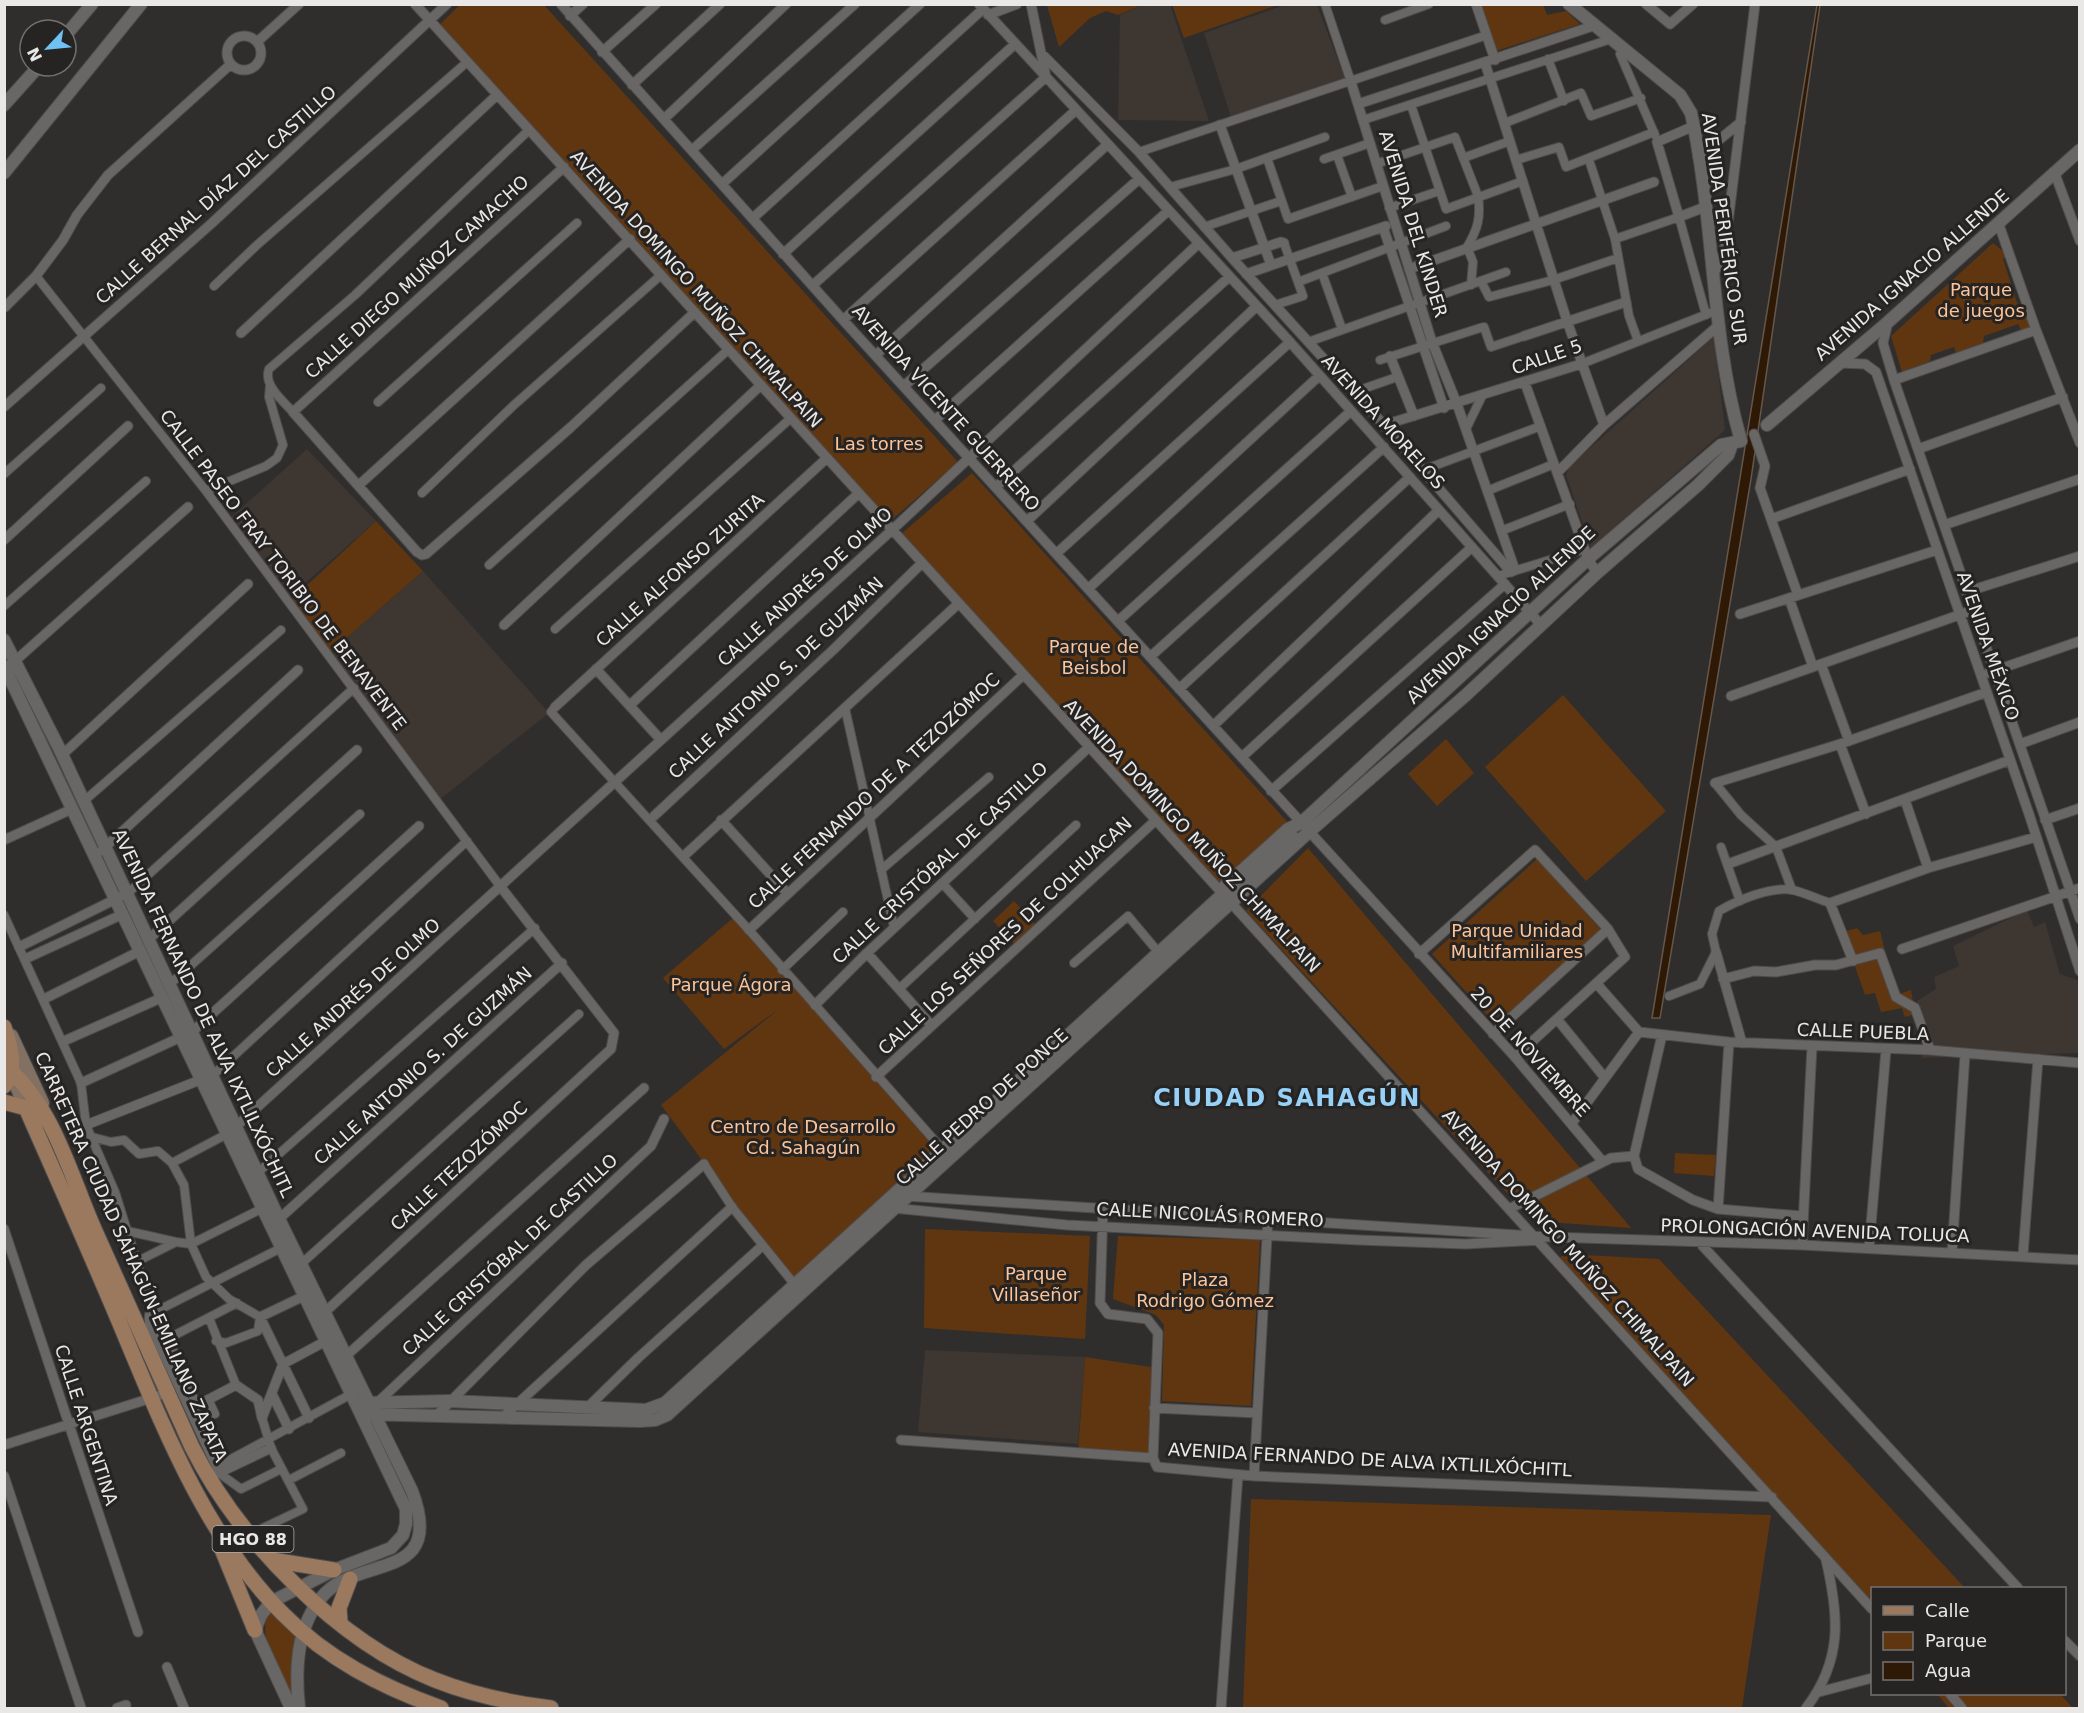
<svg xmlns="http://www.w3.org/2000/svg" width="2084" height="1713" font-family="'DejaVu Sans',sans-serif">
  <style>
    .built { fill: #3e3630 }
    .green { fill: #603611 }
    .water { fill: #2e1907; stroke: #66574a; stroke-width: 1.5 }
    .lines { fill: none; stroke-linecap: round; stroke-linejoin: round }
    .pedestrian-casing { stroke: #4f4d4c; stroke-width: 10 }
    .minor-casing { stroke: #4f4d4c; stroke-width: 11 }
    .tertiary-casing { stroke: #4f4d4c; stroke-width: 14 }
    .secondary-casing { stroke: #4f4d4c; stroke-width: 16 }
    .primary-casing { stroke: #4f4d4c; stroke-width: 17 }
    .pedestrian { stroke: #696765; stroke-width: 8 }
    .minor { stroke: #696765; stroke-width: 9 }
    .tertiary { stroke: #696765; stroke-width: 12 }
    .secondary { stroke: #827062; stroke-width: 14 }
    .primary { stroke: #9b795e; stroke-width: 15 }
    .labels { text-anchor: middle; stroke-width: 6; stroke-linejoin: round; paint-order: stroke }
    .shield { fill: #262423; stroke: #afadac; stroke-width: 1.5 }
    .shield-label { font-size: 16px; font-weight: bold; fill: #eae8e7 }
    .street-label { font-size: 18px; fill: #eae8e7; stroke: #262423 }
    .park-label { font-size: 18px; fill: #fdc49a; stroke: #262423 }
    .district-label { font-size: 24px; font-weight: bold; letter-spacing: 1.5px; fill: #97d1f7; stroke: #262423 }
  </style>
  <rect width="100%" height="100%" fill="#302e2c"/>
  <path class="built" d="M1145,4L1170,5L1209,121L1118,120L1120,15Z
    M1285,5H1317L1347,84L1232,120L1204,33Z
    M1714,337L1725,430L1591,548L1566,475L1569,467Z
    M307,449L376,521L287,599L228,520Z
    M423,571L549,713L434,804L328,654Z
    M2027,910L2034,927L2045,922L2060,974L2077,980L2079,986V1053L1922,1058L1920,1018L1917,1001L1936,989L1934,977L1959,966L1953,946Z
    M925,1350L1085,1357L1078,1444L918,1432Z"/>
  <path class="green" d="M1172,4H1277V5L1184,38Z
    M460,5H544L958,462L887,524L440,24Z
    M1047,5V4L1142,5L1118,15L1106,11L1090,18L1059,47Z
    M1481,5H1543L1547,15L1566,11L1580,24L1496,51Z
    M1993,243L2008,255L2003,259L2021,315H2028L2032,326L2022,332L2018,324L1984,336L1983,343L1956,353L1954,347L1931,355L1930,361L1902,372L1891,336Z
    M972,473L1290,825L1220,888L900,535Z
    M376,521L423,571L328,654L288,603Z
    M1563,695L1666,811L1586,881L1485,767Z
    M1446,739L1474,773L1437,806L1408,774Z
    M1308,848L1631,1228L1533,1221L1246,911Z
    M1537,859L1601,930L1496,1025L1432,954Z
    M1014,901L1038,927L1016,946L993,921Z
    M733,918L941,1152L795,1285L661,1105L780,1008L724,1049L663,978Z
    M1857,928L1863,935L1880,931L1896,995L1911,990L1915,1014L1905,1017L1902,1008L1881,1012L1875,993L1865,995L1843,932Z
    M1675,1153L1716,1155L1714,1176L1674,1173Z
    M925,1229L1090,1236L1085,1339L924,1328Z
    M1118,1236L1260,1240L1251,1406L1162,1401L1164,1325L1156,1315L1113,1299Z
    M1565,1254L1659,1259L1965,1588H1872V1616L1779,1504L1558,1259Z
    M1085,1357L1157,1368L1153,1458L1078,1452Z
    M1251,1499L1771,1515L1742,1708H1243Z
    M268,1611L296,1634L294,1691L288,1693C277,1668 258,1638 268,1611Z
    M1937,1694H2060L2073,1708H1949Z"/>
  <path class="water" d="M1817,5H1820L1751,479L1660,1018H1652Z"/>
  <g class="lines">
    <defs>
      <path id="pedestrian" d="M1325,4L1351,82
        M1385,20L1429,4
        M1622,48L1620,54L1655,135
        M1548,59L1564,101
        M1411,105L1446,209L1523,181
        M1363,120L1611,39
        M1505,123L1581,93L1591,116L1641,98
        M1139,152L1487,35
        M1337,155L1352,197
        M1267,158L1288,219L1383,186
        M1463,158L1510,141
        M1324,159L1370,143
        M1516,160L1559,147L1566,167L1654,132
        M1589,160L1615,239L1629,316L1638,341
        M1376,164L1455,137L1478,196C1481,217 1478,229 1467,247L1473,262L1471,285
        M1170,187L1236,169L1325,137
        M1389,208L1439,191
        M1204,227L1281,201
        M1615,239L1679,217L1706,315
        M1322,273L1342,329
        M36,276L206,491L500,886
        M1481,281L1489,297L1553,280L1618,258
        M1298,282L1446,226
        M214,286L257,245L466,63
        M1275,305L1303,296L1284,243
        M1308,342L1506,272
        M1380,360L1480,328L1484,327L1491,347L1524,336
        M1581,364L1710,313
        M1354,392L1397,377
        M378,402L577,223
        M293,412C283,401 263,385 269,369L355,295L529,130
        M1466,429L1482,396
        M1423,470L1541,426
        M4,474L101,388
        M206,491L266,466L277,458L283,445L269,397L270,385
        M1487,491L1554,464
        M422,493L514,405L661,275
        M1501,531L1570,504
        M489,565L729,349
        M1498,576L1585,549
        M4,606L146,481
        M555,629L791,418
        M555,707L551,712L749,930L943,1150
        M845,708L894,927
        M1715,783L1741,815L1776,847L1792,890
        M84,801L281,630
        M1721,847L1740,901
        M881,870L989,777
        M942,883L975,919
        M128,893L354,688
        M4,915L81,1083L86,1125L115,1192L142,1278L225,1471
        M1074,963L1128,916L1159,953
        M782,970L843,912
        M170,984L360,814
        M900,988L1076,825
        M1669,996L1700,984L1716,952L1712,934L1719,911C1738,900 1771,886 1793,890C1805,893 1818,899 1830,903
        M213,1075L467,841
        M92,1137L111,1142L124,1140L139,1154L158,1151L172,1163L184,1185L191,1244L206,1277L229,1299L260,1317L258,1331L226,1343L216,1341
        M172,1163L227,1134
        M704,1164L732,1207L795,1285
        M255,1175L535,928
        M127,1231L176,1242
        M136,1262L176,1242L191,1244L263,1208
        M301,1264L579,1014
        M209,1318L236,1385
        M169,1338L237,1303
        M208,1399L215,1414
        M262,1418L271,1448L303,1509L263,1528
        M222,1464L355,1392
        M281,1469L241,1489L219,1473L149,1324V1315L281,1248
        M289,1480L341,1453"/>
      <path id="minor" d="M415,4L1872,1609
        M561,4L843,320L1515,1057L1603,1162
        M979,4L1290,342L1541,625
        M1476,4L1495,60
        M1646,4L1670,24L1693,4
        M988,15L1017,4
        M570,16L583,4
        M227 53a17 17 0 1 1 34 0a17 17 0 1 1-34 0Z
        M257,42L299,4
        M602,52L656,4
        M1044,56L1139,152L1232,258L1384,425L1511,572
        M1485,63L1567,321L1604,425
        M1351,82L1432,342L1457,404L1515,570
        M632,85L720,4
        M1358,104L1593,26
        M664,119L786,4
        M1220,125L1271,265
        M1694,126L1657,142L1679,217L1705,207
        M692,150L855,4
        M1698,157L1741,122
        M564,167L293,412L417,552L422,555L426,554L571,427L695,312
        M2055,174L2080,241
        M722,184L920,4
        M753,218L983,9
        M1998,222L2036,330L2080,443
        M1383,227L1444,408
        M783,254L1015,44
        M1232,258L1281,242L1284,243
        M1409,269L1654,182
        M1246,274L1386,226
        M1714,274L1725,247L1755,4
        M813,285L1046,77L1031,4
        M5,307L36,276L63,240L77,215L108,175L231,64
        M843,320L1076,110
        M1888,322L1883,343L1894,380L2080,919
        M241,333L497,95
        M1524,336L1626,302
        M876,355L1108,144
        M1390,356L1414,416
        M1839,363L1865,364L1876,372L2029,814L2080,971
        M1894,380L2036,330
        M1525,383L1588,559L1597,573
        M904,386L1139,179
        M4,407L212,223L447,4
        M935,420L1168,211
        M1384,425L1581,364
        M1754,434L1765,466L1760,488L1798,595
        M1918,449L2063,397
        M1558,472L1604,425L1719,325
        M359,485L630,239
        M996,487L1229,277
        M1771,519L1910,469
        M1027,521L1256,307
        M1944,525L2080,479
        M4,540L128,426
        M1057,553L1290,342
        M1089,588L1319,376
        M1966,592L2080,556
        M1789,598L1813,667
        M1740,614L1937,550
        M1118,621L1351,411
        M504,625L761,385
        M1150,657L1384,447
        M15,661L188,507
        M1821,664L1849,741
        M596,669L661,740
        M1988,673L2080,641
        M1179,689L1410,477
        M1731,696L1973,610
        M630,705L859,493
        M555,707L827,458
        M1213,726L1439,510
        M1840,744L1866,814
        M2020,744L2080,722
        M62,755L248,584
        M1242,757L1472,547
        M1715,783L1840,744L1987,692
        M1271,791L1505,584
        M1905,800L1928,868
        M654,816L833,650L921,564
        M721,820L788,894
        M2045,820L2080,808
        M4,840L72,809
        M101,851L298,670
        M686,854L958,604
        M1728,864L2010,760
        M749,930L1022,676
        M149,939L357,750
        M19,947L128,893
        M1902,949L2080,888
        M1716,952L1742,1043
        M867,953L931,1025
        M1419,954L1535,850L1608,929L1493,1034
        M25,959L123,914
        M1853,961L1830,903L1928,868L2036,837
        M1723,979L1754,971L1776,972L1815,965H1836L1880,953L1896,997L1915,1008L1930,1050
        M1597,984L1639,1032L1729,1042L1930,1050L2080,1063
        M44,999L140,951
        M815,1005L867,953L1088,748
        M1557,1019L1605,1078
        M193,1031L419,826
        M1662,1035L1634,1156L1638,1169L1693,1200L1718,1209L1802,1216
        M64,1041L161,998
        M1515,1057L1625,957L1608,929
        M876,1077L1156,820
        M81,1083L181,1037
        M1572,1123L1639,1032
        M86,1125L200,1080
        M231,1131L892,530L1198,244
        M905,1196L1549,1237L1802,1245L2080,1260
        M893,1208L1067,1225L1359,1240L1466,1244L1541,1240
        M1511,1208L1611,1158L1634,1156
        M1103,1209L1100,1303L1108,1314L1147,1319L1158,1333L1153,1458L1157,1467L1254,1476L1772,1497
        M1718,1209L1729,1042
        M279,1219L562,963
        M4,1229L138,1632
        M1699,1242L2018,1588
        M1802,1245L1812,1046
        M1869,1248L1886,1050
        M1952,1252L1965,1054
        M2023,1255L2038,1059
        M304,1296L260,1317L309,1418
        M324,1313L611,1049L614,1033L500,886
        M346,1356L644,1088
        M272,1394L289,1429
        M196,1406L236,1385L258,1400L262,1418
        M378,1406V1402L651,1146L664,1119
        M587,1408L638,1358L762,1246
        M1154,1408L1257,1413
        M438,1414L586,1265L704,1164
        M503,1417L732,1207
        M262,1418L283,1364L326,1341
        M901,1440L1153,1458
        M4,1445L167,1393
        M4,1476L81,1708
        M1254,1476L1268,1218
        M208,1478L271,1448
        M2064,1640L2080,1656
        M167,1667L184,1708
        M1819,1692L1872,1678
        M1950,1694L1962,1708
        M117,1708L126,1705
        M1221,1708L1238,1475
        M1806,1708C1843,1660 1839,1616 1826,1560"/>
      <path id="tertiary" d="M66,35L92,4
        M4,105L39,66
        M4,173L141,4
        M1767,425L1888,322L2080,150
        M4,640L59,748L279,1219L412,1491C447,1585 356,1553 321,1598C296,1629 295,1671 299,1708
        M4,666L406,1509V1524L403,1535L391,1548L334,1570L271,1602L261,1615L255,1630L291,1708
        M1223,894L1225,886L1288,829L1301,823L1588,559L1721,445L1741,441C1710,334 1715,221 1691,113L1680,95L1569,4
        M363,1403L449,1401L646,1410L665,1403L1223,894L1230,892L1293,837
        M363,1414L640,1421L655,1420L667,1415L1310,831L1466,695L1597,573L1698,485L1728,455L1732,444"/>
      <path id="secondary" d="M11,1036L42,1103
        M12,1074L26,1108"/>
      <path id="primary" d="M4,1027C10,1044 18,1072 4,1086
        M4,1071H11C55,1112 71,1177 95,1231C127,1303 159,1375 192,1447C238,1539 338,1642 435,1680C473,1695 511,1703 551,1708
        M4,1102L26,1108C57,1178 88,1248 118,1319C161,1421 203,1534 283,1614C327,1659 382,1687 441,1708
        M221,1547L255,1630
        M272,1560L334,1570
        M340,1621L339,1608L350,1579"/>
    </defs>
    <use href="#pedestrian" class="pedestrian-casing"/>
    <use href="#minor" class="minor-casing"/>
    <use href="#tertiary" class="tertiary-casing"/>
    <use href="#secondary" class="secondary-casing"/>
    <use href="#primary" class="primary-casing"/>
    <use href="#pedestrian" class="pedestrian"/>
    <use href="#minor" class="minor"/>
    <use href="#tertiary" class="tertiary"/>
    <use href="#secondary" class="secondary"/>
    <use href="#primary" class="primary"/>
  </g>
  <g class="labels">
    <rect class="shield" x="212.5" y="1526" width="81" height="26" rx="4.5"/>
    <g class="shield-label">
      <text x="253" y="1545">HGO 88</text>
    </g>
    <g class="street-label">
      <text transform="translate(216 195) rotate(-42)" y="6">CALLE BERNAL DÍAZ DEL CASTILLO</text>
      <text transform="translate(1413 224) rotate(73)" y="6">AVENIDA DEL KINDER</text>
      <text transform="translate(1724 229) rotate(82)" y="6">AVENIDA PERIFÉRICO SUR</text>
      <text transform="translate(1912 275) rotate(-41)" y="6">AVENIDA IGNACIO ALLENDE</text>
      <text transform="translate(417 277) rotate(-42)" y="6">CALLE DIEGO MUÑOZ CAMACHO</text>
      <text transform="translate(696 289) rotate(48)" y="6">AVENIDA DOMINGO MUÑOZ CHIMALPAIN</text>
      <text transform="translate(1547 357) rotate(-19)" y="6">CALLE 5</text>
      <text transform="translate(946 408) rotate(48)" y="6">AVENIDA VICENTE GUERRERO</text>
      <text transform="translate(1383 422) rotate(48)" y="6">AVENIDA MORELOS</text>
      <text transform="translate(283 570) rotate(53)" y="6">CALLE PASEO FRAY TORIBIO DE BENAVENTE</text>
      <text transform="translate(680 570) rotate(-42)" y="6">CALLE ALFONSO ZURITA</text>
      <text transform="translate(805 587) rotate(-42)" y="6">CALLE ANDRÉS DE OLMO</text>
      <text transform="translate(1501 615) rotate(-43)" y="6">AVENIDA IGNACIO ALLENDE</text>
      <text transform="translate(1988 646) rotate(71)" y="6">AVENIDA MÉXICO</text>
      <text transform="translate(776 678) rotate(-43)" y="6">CALLE ANTONIO S. DE GUZMÁN</text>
      <text transform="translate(874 791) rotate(-43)" y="6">CALLE FERNANDO DE A TEZOZÓMOC</text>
      <text transform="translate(1192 836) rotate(47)" y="6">AVENIDA DOMINGO MUÑOZ CHIMALPAIN</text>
      <text transform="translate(940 863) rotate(-43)" y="6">CALLE CRISTÓBAL DE CASTILLO</text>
      <text transform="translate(1005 936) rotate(-43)" y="6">CALLE LOS SEÑORES DE COLHUACAN</text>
      <text transform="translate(353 998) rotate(-42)" y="6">CALLE ANDRÉS DE OLMO</text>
      <text transform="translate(203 1013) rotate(65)" y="6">AVENIDA FERNANDO DE ALVA IXTLILXÓCHITL</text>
      <text transform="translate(1863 1032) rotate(2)" y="6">CALLE PUEBLA</text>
      <text transform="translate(1530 1052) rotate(48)" y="6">20 DE NOVIEMBRE</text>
      <text transform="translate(423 1066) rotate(-42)" y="6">CALLE ANTONIO S. DE GUZMÁN</text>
      <text transform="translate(982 1107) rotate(-42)" y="6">CALLE PEDRO DE PONCE</text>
      <text transform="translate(459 1166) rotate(-43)" y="6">CALLE TEZOZÓMOC</text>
      <text transform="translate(1210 1215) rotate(3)" y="6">CALLE NICOLÁS ROMERO</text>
      <text transform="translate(1815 1231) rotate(2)" y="6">PROLONGACIÓN AVENIDA TOLUCA</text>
      <text transform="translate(1568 1248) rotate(48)" y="6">AVENIDA DOMINGO MUÑOZ CHIMALPAIN</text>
      <text transform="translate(510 1255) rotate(-43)" y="6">CALLE CRISTÓBAL DE CASTILLO</text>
      <text transform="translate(131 1257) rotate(66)" y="6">CARRETERA CIUDAD SAHAGÚN-EMILIANO ZAPATA</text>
      <text transform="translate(86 1425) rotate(72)" y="6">CALLE ARGENTINA</text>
      <text transform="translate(1370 1460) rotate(3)" y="6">AVENIDA FERNANDO DE ALVA IXTLILXÓCHITL</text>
    </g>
    <g class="park-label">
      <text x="1981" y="296">Parque<tspan x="1981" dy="21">de juegos</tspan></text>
      <text x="879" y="450">Las torres</text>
      <text x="1094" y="653">Parque de<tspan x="1094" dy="21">Beisbol</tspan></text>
      <text x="1517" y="937">Parque Unidad<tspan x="1517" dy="21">Multifamiliares</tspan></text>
      <text x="731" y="991">Parque Ágora</text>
      <text x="803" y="1133">Centro de Desarrollo<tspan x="803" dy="21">Cd. Sahagún</tspan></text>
      <text x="1036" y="1280">Parque<tspan x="1036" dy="21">Villaseñor</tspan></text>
      <text x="1205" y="1286">Plaza<tspan x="1205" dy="21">Rodrigo Gómez</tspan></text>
    </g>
    <g class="district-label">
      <text x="1287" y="1106">CIUDAD SAHAGÚN</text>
    </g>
  </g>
  <rect width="2084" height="1713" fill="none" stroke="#eae8e7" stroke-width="12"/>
  <rect x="1871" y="1587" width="195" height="108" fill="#262423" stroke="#747271" stroke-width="1.5"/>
  <rect x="1883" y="1606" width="30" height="9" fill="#9b795e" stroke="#747271" stroke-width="1.5"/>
  <text x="1925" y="1617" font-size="18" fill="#eae8e7">Calle</text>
  <rect x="1883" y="1632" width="30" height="18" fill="#603611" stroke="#747271" stroke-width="1.5"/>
  <text x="1925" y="1647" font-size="18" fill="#eae8e7">Parque</text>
  <rect x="1883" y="1662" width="30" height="18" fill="#2e1907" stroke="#747271" stroke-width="1.5"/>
  <text x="1925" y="1677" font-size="18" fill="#eae8e7">Agua</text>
  <g transform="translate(48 48) rotate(244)"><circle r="28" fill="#262423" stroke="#747271" stroke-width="1.5"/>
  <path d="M0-4.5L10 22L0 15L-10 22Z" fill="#70c1f4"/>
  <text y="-9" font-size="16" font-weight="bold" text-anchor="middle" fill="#eae8e7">N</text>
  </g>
</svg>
